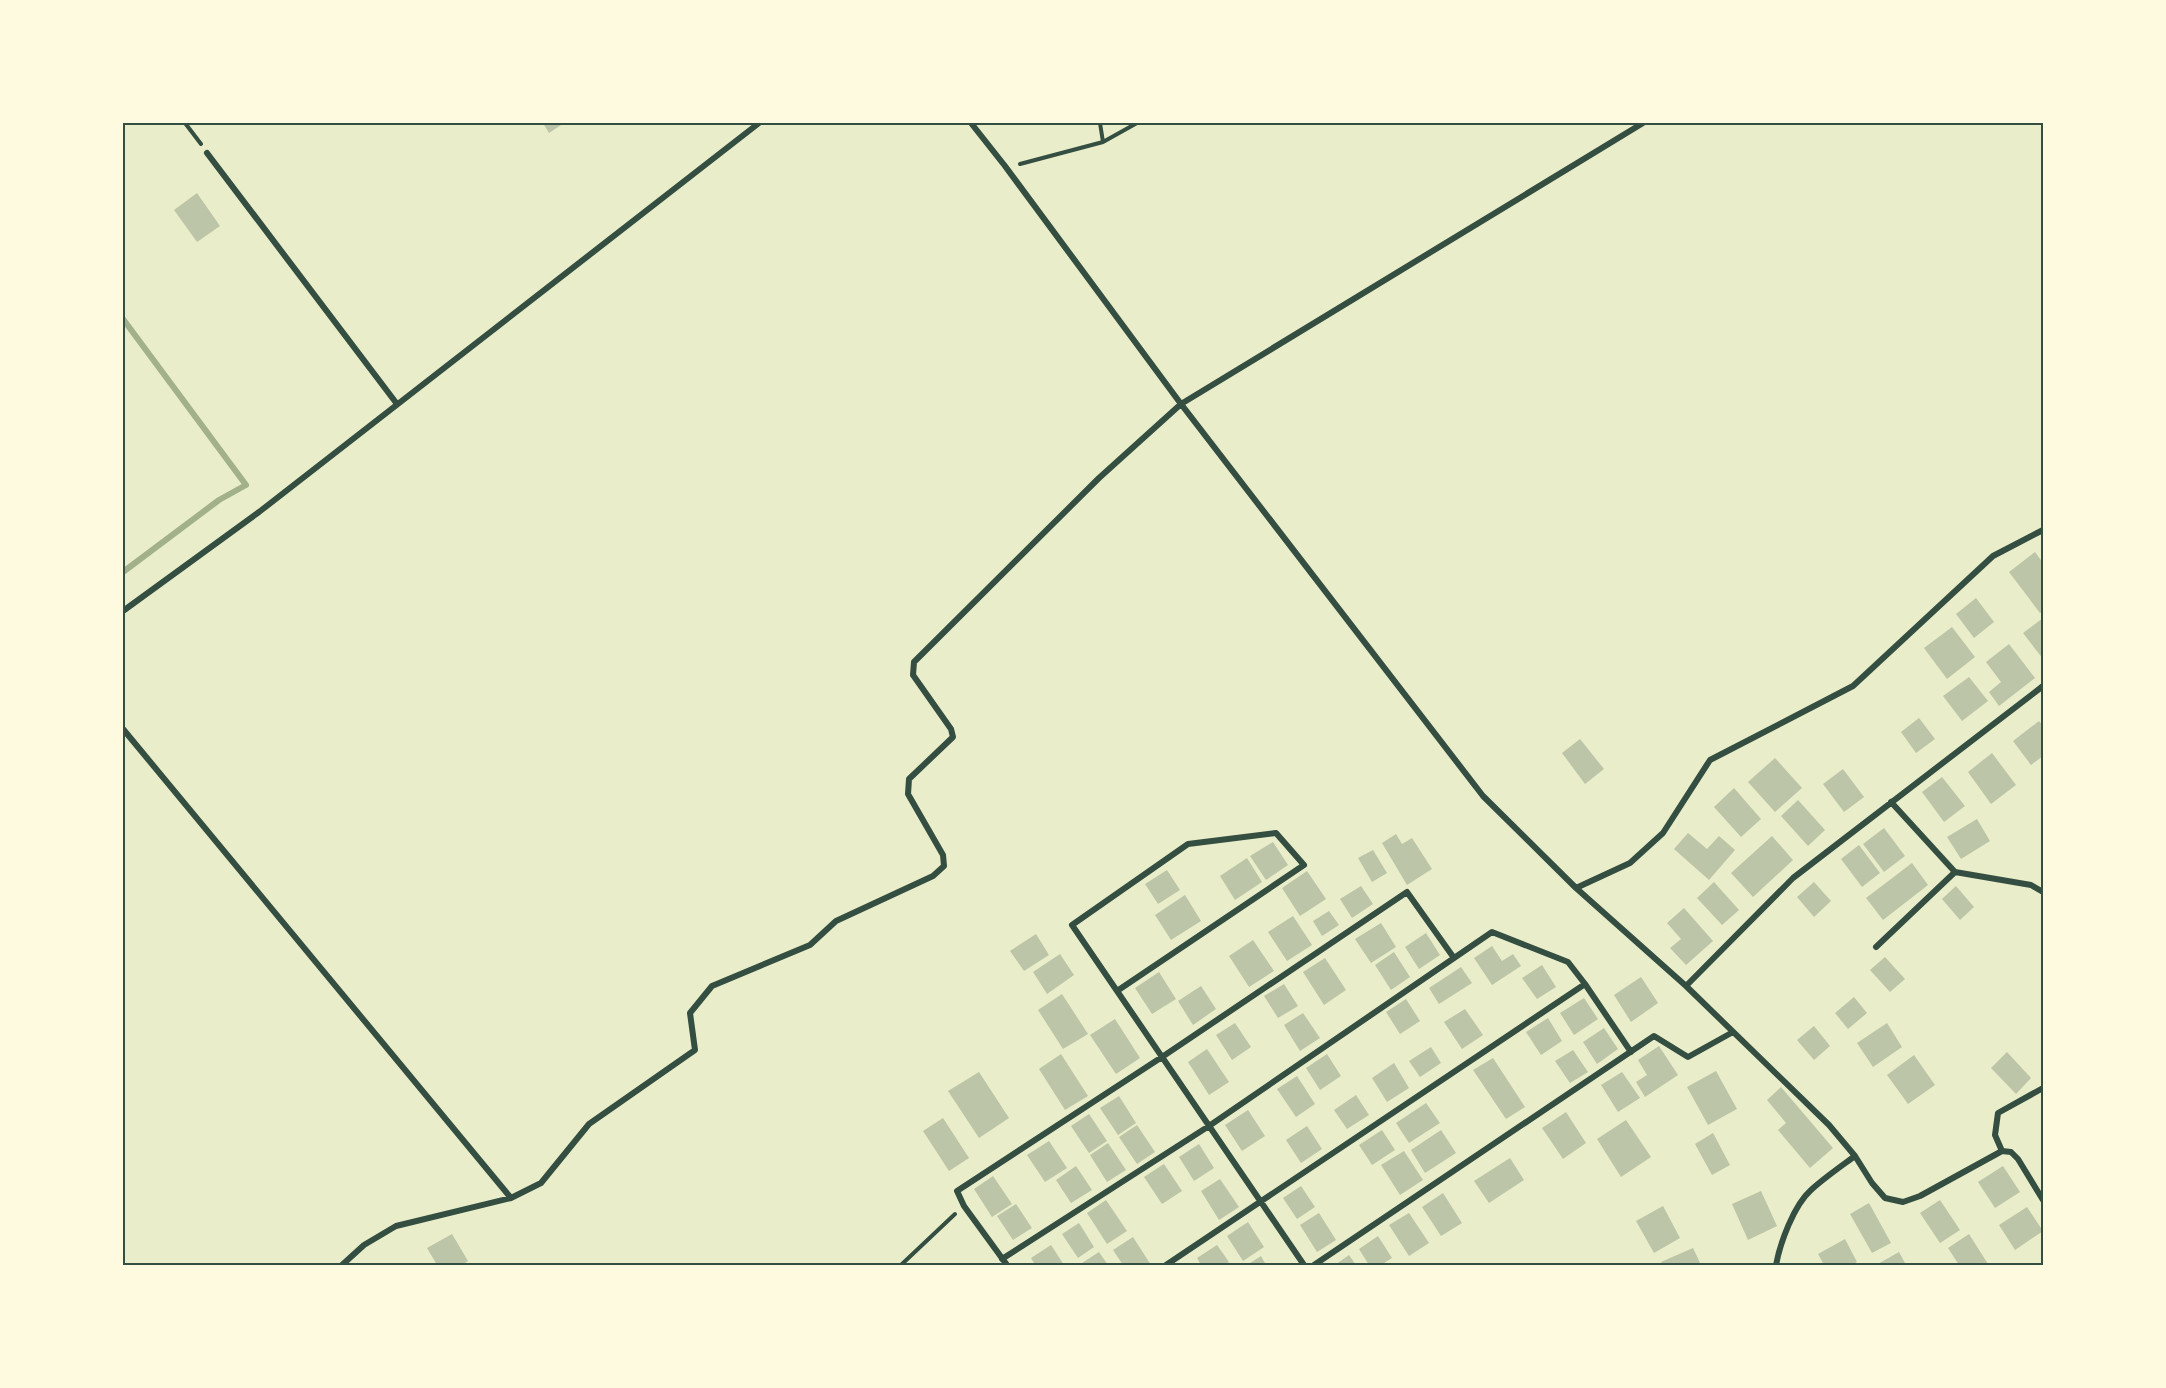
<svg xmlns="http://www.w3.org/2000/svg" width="2166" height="1388" font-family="Inter,sans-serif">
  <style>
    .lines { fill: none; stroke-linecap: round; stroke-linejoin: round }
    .stream { stroke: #a3b18a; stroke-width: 6 }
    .building { fill: #bcc5a7 }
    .path { stroke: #344e41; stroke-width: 4 }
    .minor { stroke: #344e41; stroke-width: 6 }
    .neatline { fill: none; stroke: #344e41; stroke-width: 2 }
  </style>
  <rect width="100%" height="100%" fill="#e9edc9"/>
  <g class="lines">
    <path class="stream" d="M123,319L246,485L219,500L123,572"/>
  </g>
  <path class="building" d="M543,123H564L549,133Z
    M197,193L220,226L197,242L174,210Z
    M2035,552L2043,563V611L2040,613L2009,572Z
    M1976,598L1994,622L1974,638L1956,614Z
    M2043,618V659L2023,633Z
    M1952,627L1975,657L1947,679L1924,648Z
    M2009,644L2035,678L1999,706L1989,692L2001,682L1986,662Z
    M1969,677L1988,701L1962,721L1943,696Z
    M1919,718L1935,739L1916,753L1901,732Z
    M2039,721L2043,726V756L2031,765L2013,741Z
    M1580,739L1604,769L1585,784L1562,753Z
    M1992,753L2016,785L1991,804L1968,772Z
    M1775,758L1802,788L1775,812L1748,782Z
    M1843,769L1864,797L1844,812L1823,784Z
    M1942,777L1965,806L1944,822L1922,792Z
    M1734,788L1761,819L1741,837L1714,807Z
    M1798,800L1825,830L1808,846L1781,816Z
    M1977,819L1990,841L1961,859L1947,837Z
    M1884,828L1905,856L1884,872L1863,844Z
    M1688,833L1707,849L1719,836L1735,850L1709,880L1674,849Z
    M1396,834L1402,844L1412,838L1432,869L1407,885L1382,843Z
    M1772,836L1793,860L1753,897L1731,873Z
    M1273,842L1288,865L1266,880L1250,856Z
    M1859,845L1880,873L1862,887L1841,859Z
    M1373,850L1387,873L1372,882L1358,858Z
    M1247,858L1262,882L1235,900L1220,876Z
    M1912,863L1928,885L1883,920L1866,898Z
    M1167,870L1180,890L1158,904L1145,884Z
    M1307,871L1326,899L1300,916L1282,888Z
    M1714,882L1739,910L1722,925L1697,898Z
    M1814,882L1831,901L1814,917L1797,897Z
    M1361,886L1373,904L1352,918L1340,899Z
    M1956,886L1974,907L1960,920L1942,899Z
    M1185,895L1201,921L1171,940L1155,915Z
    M1684,908L1713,941L1686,965L1670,948L1681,939L1667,923Z
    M1329,911L1339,925L1322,936L1313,921Z
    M1293,916L1312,945L1287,961L1268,932Z
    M1381,923L1396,947L1371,963L1355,939Z
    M1426,933L1440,955L1419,969L1405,947Z
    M1036,934L1049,955L1024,971L1010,951Z
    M1253,940L1274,971L1249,987L1229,956Z
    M1492,946L1502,961L1513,954L1521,966L1492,985L1474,958Z
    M1394,952L1410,977L1391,990L1375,965Z
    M1060,954L1074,975L1047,994L1033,972Z
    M1885,957L1905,979L1890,992L1870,970Z
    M1325,958L1346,990L1324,1005L1303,972Z
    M1542,965L1556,987L1537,999L1522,978Z
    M1461,967L1472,983L1439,1004L1429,988Z
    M1159,972L1176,999L1152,1014L1135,988Z
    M1641,977L1658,1003L1631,1022L1614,995Z
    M1284,984L1298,1006L1278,1018L1264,996Z
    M1201,986L1216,1009L1193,1025L1178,1001Z
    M1062,994L1088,1034L1063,1049L1038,1010Z
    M1854,997L1867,1013L1848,1029L1835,1013Z
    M1584,998L1598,1019L1574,1035L1560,1013Z
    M1406,999L1420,1021L1400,1034L1386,1012Z
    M1465,1009L1483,1035L1462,1049L1444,1022Z
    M1303,1013L1320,1038L1300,1051L1284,1025Z
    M1548,1018L1562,1041L1541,1055L1526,1032Z
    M1115,1019L1140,1058L1116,1074L1090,1035Z
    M1235,1023L1251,1047L1232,1060L1216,1035Z
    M1887,1023L1902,1047L1873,1067L1857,1043Z
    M1814,1026L1830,1046L1814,1060L1797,1040Z
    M1604,1028L1618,1049L1597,1064L1583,1042Z
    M1659,1046L1678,1075L1645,1097L1636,1082L1647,1075L1638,1060Z
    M1431,1047L1441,1063L1420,1077L1409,1061Z
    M1207,1049L1229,1082L1209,1095L1188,1062Z
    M1573,1050L1588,1072L1570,1083L1555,1061Z
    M2007,1052L2031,1078L2016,1094L1991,1068Z
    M1061,1054L1088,1096L1065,1110L1039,1069Z
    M1327,1054L1341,1076L1320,1090L1306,1068Z
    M1914,1055L1935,1085L1908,1104L1887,1075Z
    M1493,1058L1525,1107L1506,1119L1473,1070Z
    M1394,1063L1409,1088L1387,1102L1372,1078Z
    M1716,1071L1737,1109L1708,1125L1687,1087Z
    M979,1072L1009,1118L979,1138L948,1091Z
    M1622,1072L1640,1098L1618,1112L1601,1085Z
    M1297,1076L1315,1104L1296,1117L1277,1089Z
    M1781,1087L1833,1148L1810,1168L1778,1130L1786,1123L1767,1100Z
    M1356,1095L1369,1115L1347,1129L1334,1110Z
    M1119,1096L1136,1123L1118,1135L1100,1108Z
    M1426,1103L1440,1123L1409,1143L1396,1123Z
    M1248,1110L1265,1136L1242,1151L1225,1125Z
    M1566,1112L1586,1143L1563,1159L1542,1128Z
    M1089,1114L1107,1141L1089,1153L1071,1126Z
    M943,1118L969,1158L949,1171L923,1131Z
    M1626,1120L1651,1157L1621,1177L1597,1139Z
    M1137,1125L1155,1152L1137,1164L1119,1137Z
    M1307,1126L1322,1149L1301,1163L1286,1140Z
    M1382,1130L1395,1150L1372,1165L1359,1145Z
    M1441,1130L1456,1153L1425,1173L1411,1150Z
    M1713,1133L1730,1165L1712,1175L1695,1144Z
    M1049,1141L1067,1168L1045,1182L1027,1155Z
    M1108,1143L1126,1170L1107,1182L1090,1155Z
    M1199,1144L1214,1168L1194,1181L1179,1157Z
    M1404,1151L1423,1180L1400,1195L1381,1165Z
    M1510,1158L1524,1180L1489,1203L1474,1181Z
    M1164,1164L1182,1191L1162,1204L1144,1177Z
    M1076,1166L1092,1190L1071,1203L1056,1180Z
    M2003,1166L2020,1192L1995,1208L1978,1182Z
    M993,1176L1012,1204L992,1217L974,1189Z
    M1220,1179L1239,1207L1219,1220L1201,1191Z
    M1301,1186L1315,1207L1297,1219L1283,1198Z
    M1761,1191L1777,1226L1748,1240L1732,1204Z
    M1443,1193L1462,1223L1441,1236L1422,1207Z
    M1106,1200L1127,1231L1107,1244L1087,1213Z
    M1940,1200L1960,1230L1940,1243L1920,1213Z
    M1869,1203L1891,1243L1872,1253L1850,1214Z
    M1016,1204L1032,1228L1013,1240L997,1216Z
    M1663,1206L1680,1238L1654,1253L1636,1221Z
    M2027,1207L2043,1231L2015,1250L1999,1225Z
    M1319,1213L1336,1240L1317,1252L1300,1225Z
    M1409,1213L1429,1243L1409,1256L1389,1225Z
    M1248,1222L1264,1247L1243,1261L1227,1236Z
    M1079,1223L1094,1247L1078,1258L1062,1234Z
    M452,1234L468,1261L462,1265H437L427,1248Z
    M1969,1234L1988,1264L1986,1265H1959L1948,1248Z
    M1378,1236L1392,1258L1381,1265H1369L1359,1249Z
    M1133,1237L1151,1265H1123L1113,1250Z
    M1845,1239L1857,1262L1851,1265H1824L1818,1254Z
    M1051,1245L1064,1265H1035L1031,1258Z
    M1217,1245L1229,1262L1224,1265H1201L1197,1258Z
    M1693,1248L1701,1265H1663L1661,1262Z
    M1099,1252L1108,1265H1079Z
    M1899,1252L1906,1265H1876Z
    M1349,1255L1356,1265H1335Z
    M1261,1256L1266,1265H1247Z"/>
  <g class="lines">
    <path class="path" d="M185,123L201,144
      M1100,123L1103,142
      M1020,164L1103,142L1137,123
      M901,1265L955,1214"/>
    <path class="minor" d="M971,123L1005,166L1181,404L1483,796L1576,888L1686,986L1829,1125L1855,1156L1872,1183L1885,1198L1903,1202L1920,1196L2002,1151L2011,1152L2018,1159L2043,1200
      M207,153L397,404
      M123,611L259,512L759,123
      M123,729L511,1198
      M1891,802L1955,872L2031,885L2043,892
      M1576,888L1630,863L1663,833L1710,760L1853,686L1993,556L2043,530
      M1876,947L1955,872
      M1686,986L1793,878L2043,686
      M1117,991L1304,865L1276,833L1188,844L1072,925L1304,1265
      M2002,1151L1995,1135L1998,1113L2043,1088
      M1002,1259L1209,1126L1492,932L1568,962L1585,984
      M342,1265L364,1245L396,1226L511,1198L541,1183L589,1124L695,1050L690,1013L712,986L810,945L836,921L933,876L944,866L943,855L908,794L909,779L953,737L951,729L913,675L914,662L1099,478L1181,404L1643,123
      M1007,1265L964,1206L957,1191L1162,1057L1407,892L1454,958
      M1166,1265L1585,984L1631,1052
      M1314,1265L1654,1036L1688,1057L1733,1032
      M1776,1265C1780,1243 1794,1205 1811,1190C1824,1178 1840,1167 1855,1156"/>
  </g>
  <rect width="2166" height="1388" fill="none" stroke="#fefae0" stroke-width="249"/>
  <rect x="124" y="124" width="1918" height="1140" class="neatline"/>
</svg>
